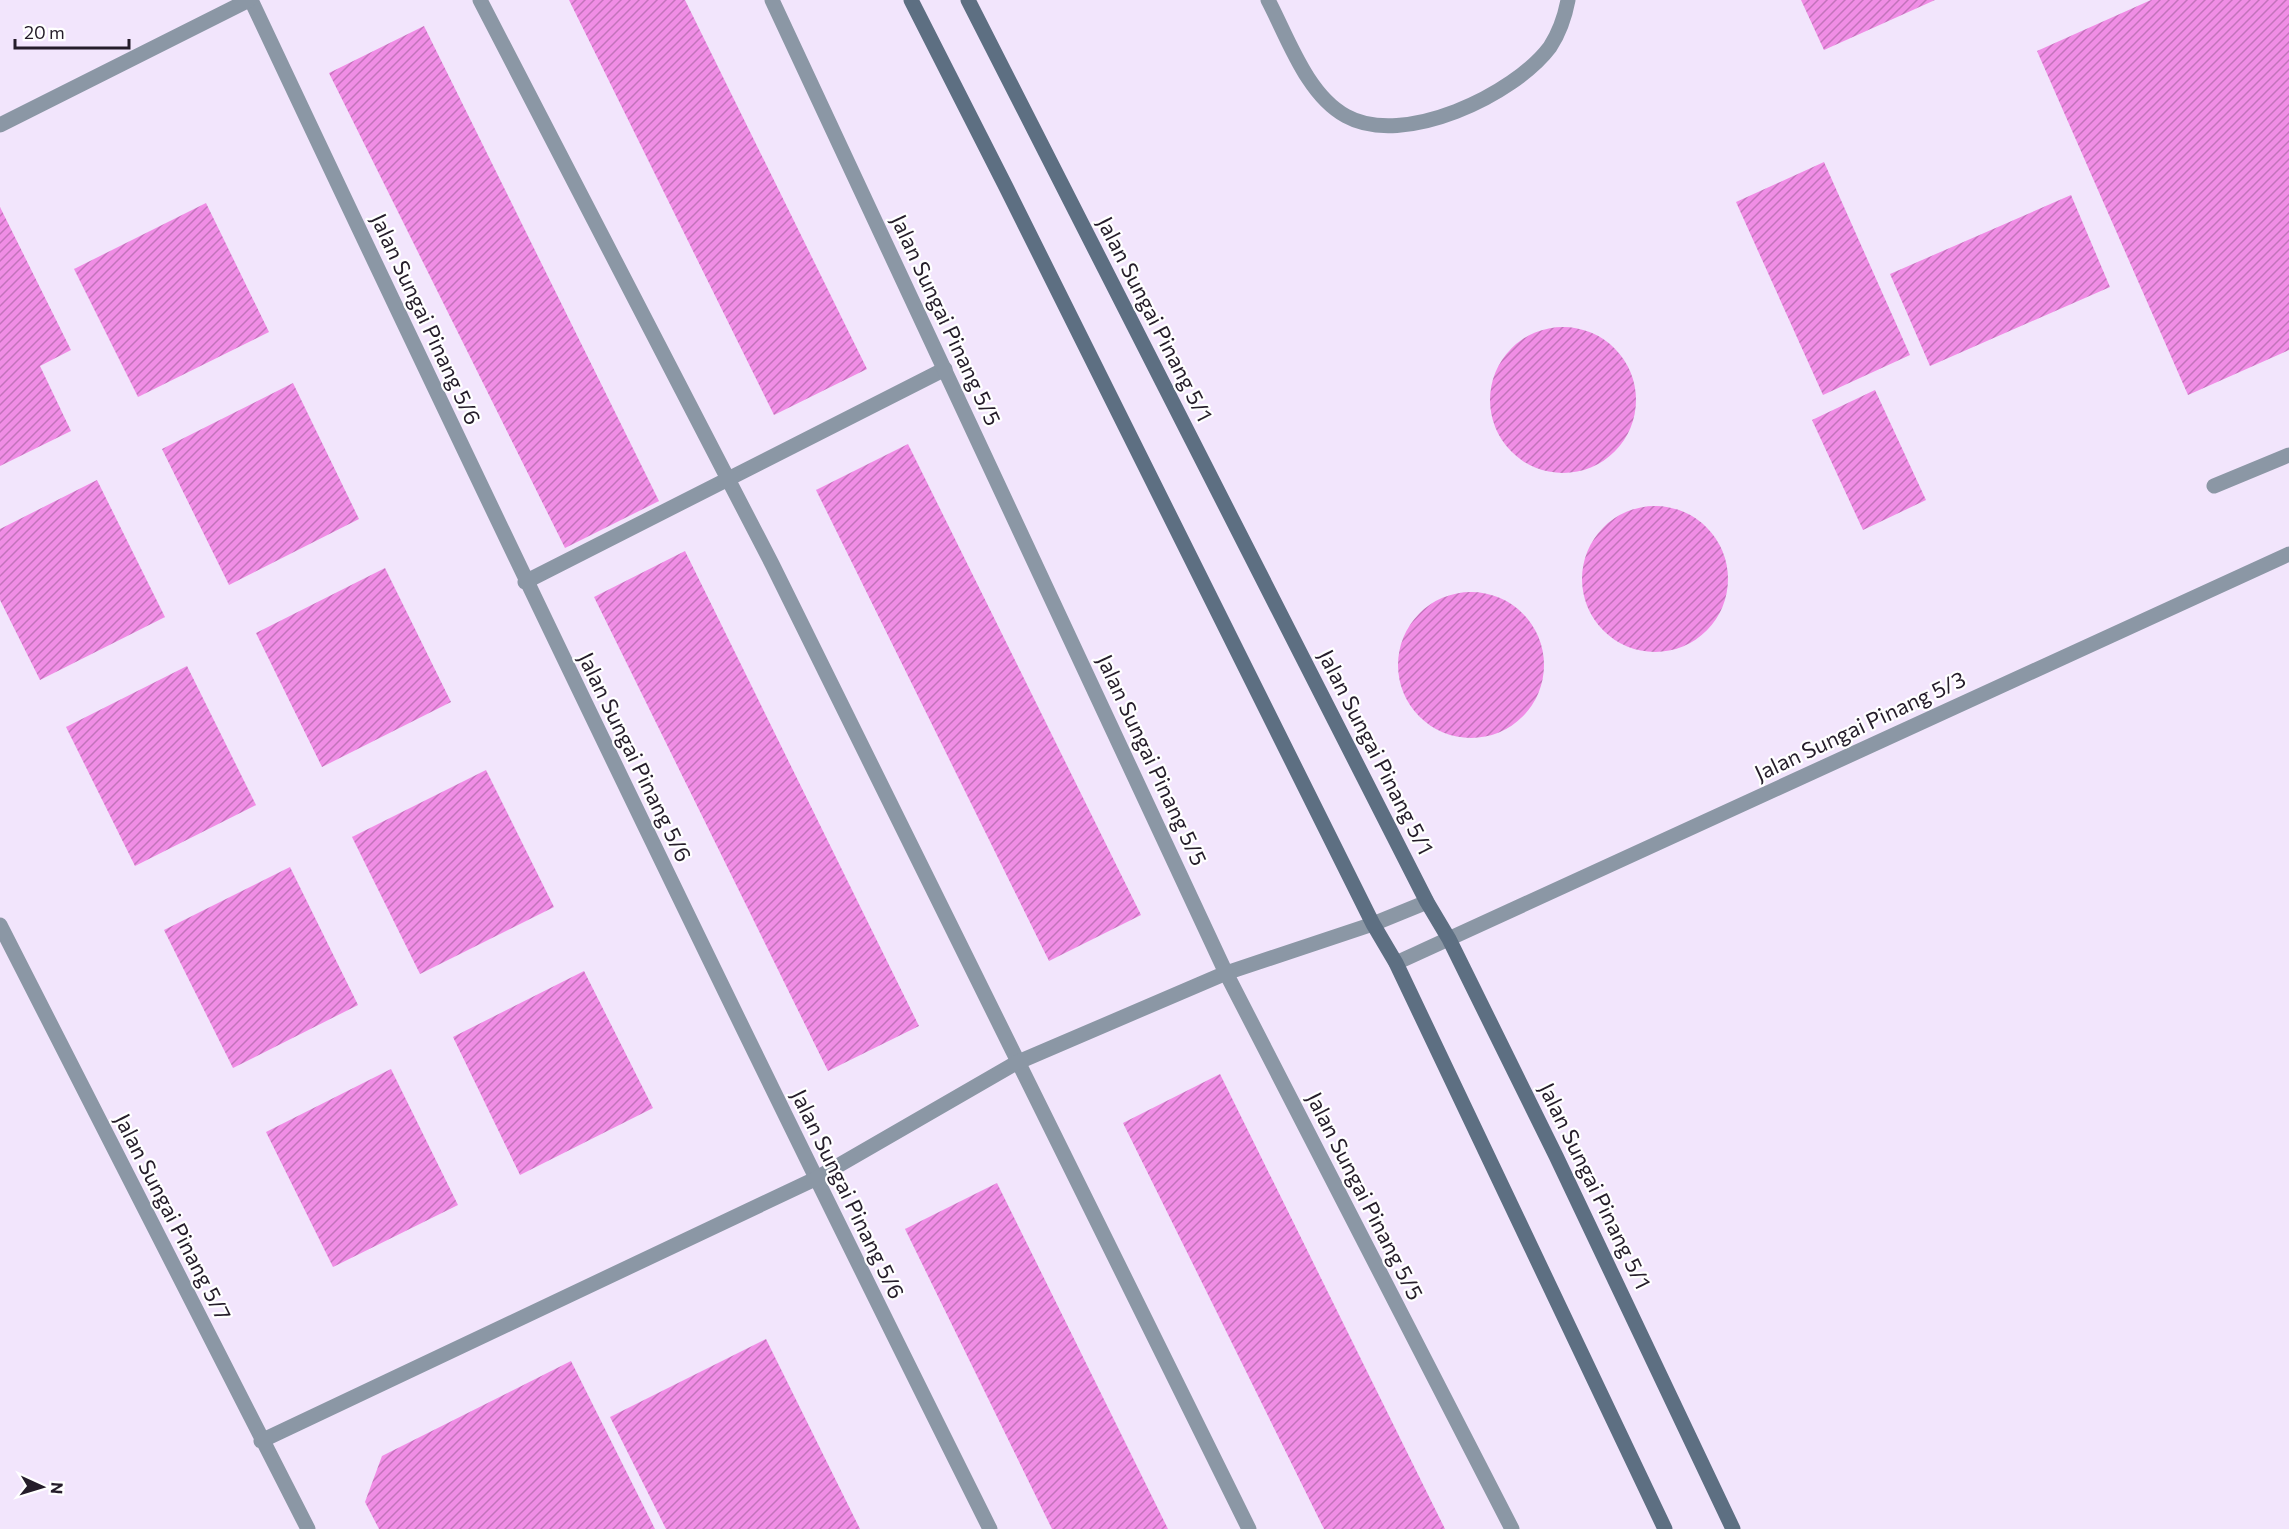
<svg xmlns="http://www.w3.org/2000/svg" width="2289" height="1529" font-family="Commissioner,sans-serif">
  <style>
    .building { fill: url(#building-hatch) }
    .lines { fill: none; stroke-linecap: round; stroke-linejoin: round }
    .lane { stroke: #8b97a5; stroke-width: 15 }
    .street { stroke: #8b97a5; stroke-width: 15 }
    .secondary { stroke: #5d6f82; stroke-width: 15 }
    .labels { text-anchor: middle; stroke-width: 4.5; stroke-linejoin: round; paint-order: stroke }
    .street-label { font-size: 22px; fill: #251d2a; stroke: #fff }
  </style>
  <defs>
    <pattern id="building-hatch" width="6" height="6" patternUnits="userSpaceOnUse" patternTransform="scale(1.5)"><rect width="6" height="6" fill="#f08de5"/><path d="M-1 1l2-2M0 6l6-6M5 7l2-2" fill="none" stroke="#c273ba"/></pattern>
  </defs>
  <rect width="100%" height="100%" fill="#f2e5fc"/>
  <path class="building" d="M569,0H685L867,369L774,415Z
    M1801,0H1935L1824,50Z
    M2151,0H2289V350L2188,395L2037,51Z
    M424,26L659,501L565,548L329,73Z
    M1824,162L1910,355L1823,395L1736,202Z
    M2071,195L2110,287L1930,366L1890,274Z
    M206,203L269,332L138,397L74,269Z
    M0,207L71,350L40,366L71,431L0,466Z
    M1490 400a73 73 0 1 1 146 0a73 73 0 1 1-146 0Z
    M293,383L359,519L229,585L162,449Z
    M1875,390L1926,500L1863,530L1812,420Z
    M908,444L1141,915L1049,961L816,490Z
    M97,480L165,617L40,680L0,600V529Z
    M1582 579a73 73 0 1 1 146 0a73 73 0 1 1-146 0Z
    M685,551L919,1026L828,1071L594,597Z
    M385,568L451,702L322,767L256,633Z
    M1398 665a73 73 0 1 1 146 0a73 73 0 1 1-146 0Z
    M187,666L256,805L135,866L66,727Z
    M486,770L554,907L420,974L352,837Z
    M290,867L358,1005L233,1068L164,930Z
    M584,971L653,1108L520,1175L453,1037Z
    M391,1069L458,1205L333,1267L266,1132Z
    M1220,1074L1445,1529H1324L1123,1123Z
    M997,1183L1168,1529H1052L905,1229Z
    M766,1339L860,1529H666L610,1417Z
    M571,1361L655,1529H379L365,1502L382,1456Z"/>
  <g class="lines">
    <path class="lane" d="M251,0C492,512 737,1023 990,1529
      M480,0L772,564L1249,1529
      M1268,0C1288,38 1307,95 1346,116C1403,148 1514,95 1550,47C1559,33 1565,16 1568,0
      M2214,486L2289,455
      M525,582L945,369"/>
    <path class="street" d="M772,0L1226,973L1512,1529
      M0,125L249,0
      M0,925L308,1529
      M1396,963L2289,554
      M261,1441L815,1179L1016,1063L1226,973L1373,924L1427,902"/>
    <path class="secondary" d="M911,0L1006,187L1373,924L1396,963L1665,1529
      M968,0L1427,902L1449,939L1556,1156L1733,1529"/>
  </g>
  <g class="labels">
    <g class="street-label">
      <text transform="translate(426 319) rotate(65)" y="8">Jalan Sungai Pinang 5/6</text>
      <text transform="translate(1155 319) rotate(63)" y="8">Jalan Sungai Pinang 5/1</text>
      <text transform="translate(946 320) rotate(65)" y="8">Jalan Sungai Pinang 5/5</text>
      <text transform="translate(1860 726) rotate(-25)" y="8">Jalan Sungai Pinang 5/3</text>
      <text transform="translate(1376 752) rotate(63)" y="8">Jalan Sungai Pinang 5/1</text>
      <text transform="translate(635 757) rotate(64)" y="8">Jalan Sungai Pinang 5/6</text>
      <text transform="translate(1152 760) rotate(65)" y="8">Jalan Sungai Pinang 5/5</text>
      <text transform="translate(1595 1186) rotate(64)" y="8">Jalan Sungai Pinang 5/1</text>
      <text transform="translate(848 1194) rotate(64)" y="8">Jalan Sungai Pinang 5/6</text>
      <text transform="translate(1365 1196) rotate(63)" y="8">Jalan Sungai Pinang 5/5</text>
      <text transform="translate(173 1217) rotate(63)" y="8">Jalan Sungai Pinang 5/7</text>
    </g>
  </g>
  <g transform="translate(42 1487) rotate(94)" stroke="#ffffff" stroke-width="4.5" paint-order="stroke">
  <path d="M0-4.5L10 22L0 15L-10 22Z" fill="#251d2a"/>
  <text y="-9" font-size="16" font-weight="bold" text-anchor="middle" fill="#251d2a">N</text>
  </g>
  <path d="M15 39v9h114v-9" fill="none" stroke="#251d2a" stroke-width="3"/>
  <text x="24" y="39" font-size="18" fill="#251d2a" stroke="#ffffff" stroke-width="4.5" paint-order="stroke">20 m</text>
</svg>
